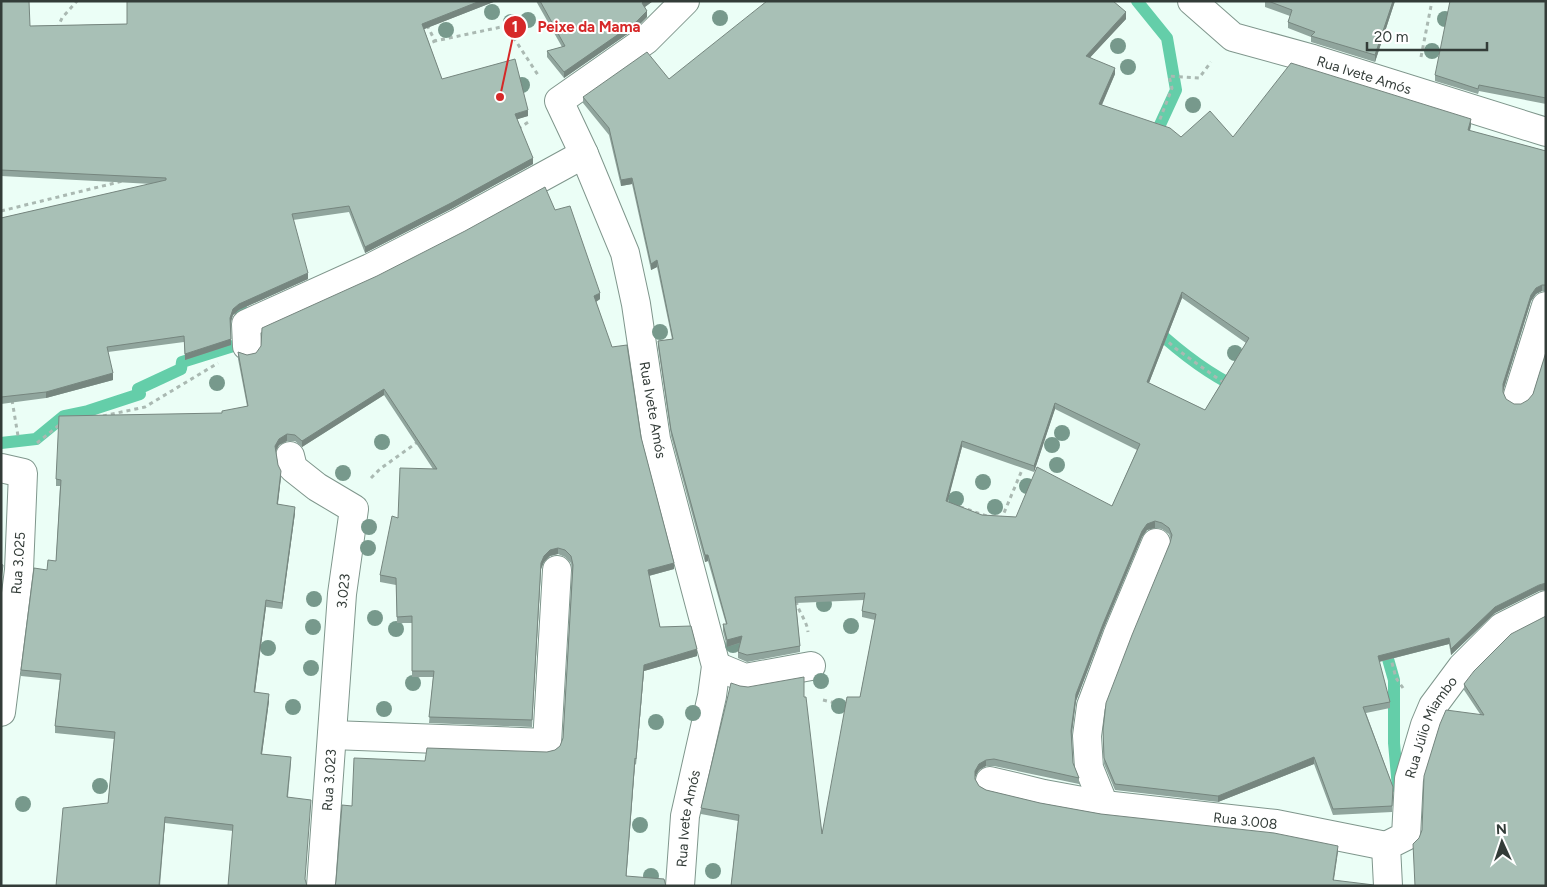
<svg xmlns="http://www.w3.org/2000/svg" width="1547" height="887" font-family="Figtree,sans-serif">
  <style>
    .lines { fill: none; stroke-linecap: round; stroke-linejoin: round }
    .stream { stroke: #64cea9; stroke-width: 12 }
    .minor-casing { stroke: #7f968c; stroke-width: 30 }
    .path { stroke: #aab9b2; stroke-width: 3; stroke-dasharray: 4 4; stroke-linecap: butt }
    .minor { stroke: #fff; stroke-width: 28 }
    .tree { fill: #77998c }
    .wall { fill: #90a59d; fill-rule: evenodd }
    .shaded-wall { fill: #76867f }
    .building { fill: #a8c0b6; stroke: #76867f; fill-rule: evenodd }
    .labels { text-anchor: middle; stroke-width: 4; stroke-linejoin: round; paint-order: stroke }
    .street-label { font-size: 14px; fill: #333c38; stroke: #fff }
    .leader { fill: none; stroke: #d62828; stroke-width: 2 }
    .callout-dot { fill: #d62828; stroke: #fff; stroke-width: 2 }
    .mark-label { font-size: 15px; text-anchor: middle; font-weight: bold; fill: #fff }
    .callout-label { font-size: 15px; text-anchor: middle; font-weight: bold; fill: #d62828; stroke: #fff; stroke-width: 4; stroke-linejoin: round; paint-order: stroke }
  </style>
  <rect width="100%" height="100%" fill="#ebfef6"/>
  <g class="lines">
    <path class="stream" d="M1137,1L1167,38L1176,90L1153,140
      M1155,329C1180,352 1207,373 1238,388
      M1,443L36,439L64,416L88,411L140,394L138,389L181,369L182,362L243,343L240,295
      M1384,645L1394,680V743L1398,788"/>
    <defs>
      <g id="minor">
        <path id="s1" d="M1192,1L1233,37L1313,59L1546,132"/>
        <path d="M247,346L246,324L370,268L458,223L584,154"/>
        <path d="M1518,395L1546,306"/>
        <path d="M290,456L293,468L317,487L354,509L342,594L321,886"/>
        <path d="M1,468L23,473L19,570L1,712"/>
        <path id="s2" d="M1156,543L1117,636L1091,706L1087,736L1089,768L1104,805L1276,824L1386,846"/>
        <path d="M716,666L745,678L811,666"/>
        <path d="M332,735L547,743L557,570"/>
        <path d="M990,781L1044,794L1104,805"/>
        <path id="s3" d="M680,886L685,816L712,696L716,666L656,439L636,304L625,253L584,154L559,101L646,40L685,1"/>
        <path id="s4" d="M1388,886L1386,846L1406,836L1409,779L1425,725L1433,706L1462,667L1502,627L1546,605"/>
      </g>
    </defs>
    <use href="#minor" class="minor-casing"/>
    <path class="path" d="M427,25L435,41L506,26L538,75
      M57,29L62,18L77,1
      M425,45L435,41
      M1421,57L1432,1
      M1157,127L1172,88L1169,76L1199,78L1211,62
      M518,129L530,121
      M1,211L123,181
      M1163,337L1175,348L1224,383
      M12,400L18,436
      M103,416L145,407L218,363
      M37,443L58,426L62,425
      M371,478L380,469L419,441
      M960,507L987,516
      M1001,520L1022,470
      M796,601C799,613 807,621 808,632
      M1390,655L1396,678L1403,688
      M823,700L844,705"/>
    <use href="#minor" class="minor"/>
  </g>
  <g class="tree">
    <circle cx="492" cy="12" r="8"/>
    <circle cx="720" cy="18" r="8"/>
    <circle cx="1445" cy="19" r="8"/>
    <circle cx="528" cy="20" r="8"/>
    <circle cx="511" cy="22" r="8"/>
    <circle cx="446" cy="30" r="8"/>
    <circle cx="1118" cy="46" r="8"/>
    <circle cx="1432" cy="51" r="8"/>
    <circle cx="1128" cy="67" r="8"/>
    <circle cx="522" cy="85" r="8"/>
    <circle cx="1193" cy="105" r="8"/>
    <circle cx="660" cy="332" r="8"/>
    <circle cx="1235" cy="353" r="8"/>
    <circle cx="217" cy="383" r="8"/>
    <circle cx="1062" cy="433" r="8"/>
    <circle cx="382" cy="442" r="8"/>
    <circle cx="1052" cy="445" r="8"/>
    <circle cx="1057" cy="465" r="8"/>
    <circle cx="343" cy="473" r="8"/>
    <circle cx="983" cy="482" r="8"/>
    <circle cx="1027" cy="486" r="8"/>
    <circle cx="956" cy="499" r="8"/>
    <circle cx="995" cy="507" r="8"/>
    <circle cx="369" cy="527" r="8"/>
    <circle cx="368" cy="548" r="8"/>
    <circle cx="314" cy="599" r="8"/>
    <circle cx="824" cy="604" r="8"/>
    <circle cx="375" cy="618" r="8"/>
    <circle cx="851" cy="626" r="8"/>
    <circle cx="313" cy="627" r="8"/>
    <circle cx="396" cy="629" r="8"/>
    <circle cx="733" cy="645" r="8"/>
    <circle cx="268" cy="648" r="8"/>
    <circle cx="311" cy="668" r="8"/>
    <circle cx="821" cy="681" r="8"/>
    <circle cx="413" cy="683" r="8"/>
    <circle cx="839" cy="706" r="8"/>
    <circle cx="293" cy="707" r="8"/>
    <circle cx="384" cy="709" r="8"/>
    <circle cx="693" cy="713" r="8"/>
    <circle cx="656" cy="722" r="8"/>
    <circle cx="100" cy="786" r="8"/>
    <circle cx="23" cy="804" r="8"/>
    <circle cx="640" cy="825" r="8"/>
    <circle cx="713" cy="871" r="8"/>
    <circle cx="651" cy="876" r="8"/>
  </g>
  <path class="wall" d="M1,1L30,26L127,24V1H496L424,29L442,79L528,116L517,119L533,164L451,209L365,253L349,212L293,220L308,279L239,310L233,315L231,323V345L185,360L184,342L108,352L113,380L46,398L1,404V218L152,184L1,176Z
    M536,1H653L645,7L647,17L636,28L564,78L547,57V51L562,47Z
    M1265,1H1395L1375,62L1311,42V37L1288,28V22L1290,16L1265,7Z
    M1546,1V104L1479,91L1478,94L1435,81V75Z
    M1126,19L1090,57L1115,74L1102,105L1181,137H1233L1471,125L1470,131L1546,151V291H1542L1536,294L1531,301L1503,392L1539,591L1495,613L1451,655L1449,644L1379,662L1390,702V708L1366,713L1393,787L1392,812L1333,815L1314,764L1218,802L1115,790L1104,764L1103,730L1170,543L1171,540L1169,534L1162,529L1155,528L1147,530L1142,537L1103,630L1076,701L1072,735L1073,763L1079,778V784L994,766H986L979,770L975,777V779L979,786L986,790L1040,803L1101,814L1338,852L731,886L738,821L701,814V808L740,686L804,697L822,834L860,697L875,620L862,617V611L864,600L796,603L800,646V652L747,662L738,658V652L740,643L727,647L723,631V624H726L708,561L705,562L671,436L658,347V341L672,339L657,267L651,270L632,184L621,186L609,135L583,103V97L669,79ZM1182,298L1246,343L1205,410L1149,383ZM1055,409L1137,450L1112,506L1016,517L982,515L947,502L962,447L1034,472Z
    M555,210L600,299L596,302L641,437L674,569L649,576L660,627L697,656L644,671L636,765L635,764L626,876L336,881L352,806L425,761L547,752L555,750L560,746L563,738L572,570L571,563L565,557L558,554L550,556L544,562L541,569L532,727L429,723L433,677H412V623H397L396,585L380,582V575L398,518L433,469L384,395L302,447L295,441H287L279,445L276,451L278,465L281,477L278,504L295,513L282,609L266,607L255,692L269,701L262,754L291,763L288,797L311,807L233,831L165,823L160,886H56L108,803L114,739L55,733V726L60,680L21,676V670L47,570L56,561L60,486H56V479L222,413L247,406L238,359V352L247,355L256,353Z
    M1546,616L1419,838L1480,714L1464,690V684Z"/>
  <path class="shaded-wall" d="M480,1H496L422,30V24Z
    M644,1H653L642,9V3Z
    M1393,1H1395L1375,62V55Z
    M647,11V17L636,28L564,78V72Z
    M1126,12V19L1086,62V56Z
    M1115,68V74L1099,111V104Z
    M528,110V116L515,120V114Z
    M1471,119V125L1468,137V130Z
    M533,158V164L451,209L365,253V247Z
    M632,178V184L621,186V180Z
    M657,260V267L651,270V264Z
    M308,273V279L239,310L233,315L230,324V318L233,309L239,304Z
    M1542,285V291L1536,294L1531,301L1503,391V384L1531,295L1536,288Z
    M1182,292V298L1147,388V382Z
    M600,293V299L594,303V296Z
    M231,339V345L185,360V354Z
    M113,373V380L46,398V392Z
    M384,389V395L302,447V441Z
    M1055,403V409L1034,472V466Z
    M287,434V441L279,445L275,452V446L279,439Z
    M962,441V447L946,508V501Z
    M281,471V477L277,510V504Z
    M295,507V513L282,609V603Z
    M1155,521V528L1147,530L1142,537L1103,630L1076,701L1071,737V731L1076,694L1103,624L1142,531L1147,524Z
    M558,548V554L550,556L544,562L541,569L532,727L541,563L544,556L550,550Z
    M705,555H708V561L705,562Z
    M674,563V569L648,576V570Z
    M1546,583V590L1539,591L1495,613L1451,655V649L1495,607L1539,585Z
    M266,600V607L254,699V692Z
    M742,636V642L727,647V640Z
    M1449,638V644L1378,662V656Z
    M697,649V656L644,671L636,765L644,665Z
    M269,694V701L261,761V754Z
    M1314,757V764L1218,802V796Z
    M635,758V764L626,882V876Z
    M986,760V766L979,770L975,777V771L979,764Z
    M165,817V823L159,886Z
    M1338,846V852L1333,886V880Z"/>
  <path class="building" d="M1,1H29L30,26L127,24V1H480L422,24L442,79L515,59L528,110L515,114L533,158L451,203L365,247L349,206L292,214L308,273L239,304L233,309L230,318L231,339L185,354L184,336L107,347L113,373L46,392L1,397V218L166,180V178L1,170Z
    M540,1H644L642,3L647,11L636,22L564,72L547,51L565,46Z
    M767,1H1113L1126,12L1086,56L1115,68L1099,104L1170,128L1181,137L1210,111L1233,137L1291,63L1471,119L1468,130L1546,151V285H1542L1536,288L1531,295L1503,384V392L1506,399L1514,404H1521L1528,400L1533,394L1546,352V583L1539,585L1495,607L1451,649L1449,638L1378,656L1390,702L1363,707L1393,787L1392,806L1333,809L1314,757L1218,796L1115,784L1104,758L1103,730L1106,703L1132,635L1170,543L1172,535L1169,528L1162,523L1155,521L1147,524L1142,531L1103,624L1076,694L1071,731L1073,763L1079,778L994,759L986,760L979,764L975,771V779L979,786L986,790L1040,803L1101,814L1274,833L1338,846L1333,880L1374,885L1375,886H731L739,815L701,808L731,683L740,686L748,687L804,677V697H806L822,834L847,697H860L876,614L862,611L865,593L795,597L800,646L747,655L738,652L742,636L727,640L723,624H727L708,555H705L671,430L658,341L673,339L657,260L651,264L632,178L621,180L609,128L583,97L647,52L669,79ZM1182,292L1249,338L1205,410L1147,382ZM1055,403L1140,444L1112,506L1037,467L1016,517L982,515L946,501L962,441L1034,466Z
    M1268,1H1393L1375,55L1311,36L1315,32L1288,22L1292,10Z
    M1450,1H1546V98L1479,85L1478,89L1435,75Z
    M545,187L555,210L570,206L600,293L594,296L612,347L627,345L641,437L674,563L648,570L660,627L691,626L697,649L644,665L636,759L635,758L626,876L664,879L666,886H335L336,881L342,805L352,806L354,758L425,761L427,748L547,752L555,750L560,746L563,738L573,565L571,556L565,550L558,548L550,550L544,556L541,563L532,720L429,717L434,671H412V616L397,617L396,578L380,575L392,516L398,518L400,468L437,469L384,389L302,441L295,435L287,434L279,439L275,446L278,465L281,471L277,504L295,507L282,603L266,600L254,692L269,694L261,754L291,757L287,797L311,800L305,879L307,886H228L233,825L165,817L159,886H56L63,808L108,803L115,732L55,726L61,674L21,670L34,568L47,570L48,560L56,561L61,480L56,479L59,416L222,413V411L248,406L238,352L247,355L256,353L261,346L262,328L377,276L465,231Z
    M1,564L3,565L1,580Z
    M1546,616V886H1415L1413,844L1419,838L1422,830L1424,776L1440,724L1446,710L1484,715L1464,684L1474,671L1511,634Z"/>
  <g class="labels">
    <g class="street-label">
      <text dy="5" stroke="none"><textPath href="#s1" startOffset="191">Rua Ivete Amós</textPath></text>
      <text transform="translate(653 410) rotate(80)" y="5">Rua Ivete Amós</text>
      <text transform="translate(18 563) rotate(-86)" y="5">Rua 3.025</text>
      <text transform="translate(343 591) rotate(-84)" y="5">3.023</text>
      <text dy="5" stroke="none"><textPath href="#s4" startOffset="176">Rua Júlio Miambo</textPath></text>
      <text transform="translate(329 780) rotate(-86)" y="5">Rua 3.023</text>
      <text dy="5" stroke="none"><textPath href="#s3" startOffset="68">Rua Ivete Amós</textPath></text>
      <text dy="5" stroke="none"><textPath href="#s2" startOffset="420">Rua 3.008</textPath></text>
    </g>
  </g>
  <path class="leader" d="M500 97L515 27"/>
  <g class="callout-dot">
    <circle cx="500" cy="97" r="5"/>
    <circle cx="515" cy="27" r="12"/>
  </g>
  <g class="mark-label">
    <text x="515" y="32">1</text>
  </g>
  <g class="callout-label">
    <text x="589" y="32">Peixe da Mama</text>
  </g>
  <rect width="1547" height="887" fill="none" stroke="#333c38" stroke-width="5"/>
  <g transform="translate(1502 842) rotate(357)" stroke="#ffffff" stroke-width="4" paint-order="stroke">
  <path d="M0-4L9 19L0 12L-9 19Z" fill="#333c38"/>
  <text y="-8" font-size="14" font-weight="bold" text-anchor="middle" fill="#333c38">N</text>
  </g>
  <path d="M1367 42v8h120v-8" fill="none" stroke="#333c38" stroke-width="2.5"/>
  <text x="1374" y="42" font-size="15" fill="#333c38" stroke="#ffffff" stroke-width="4" paint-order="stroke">20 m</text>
</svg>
